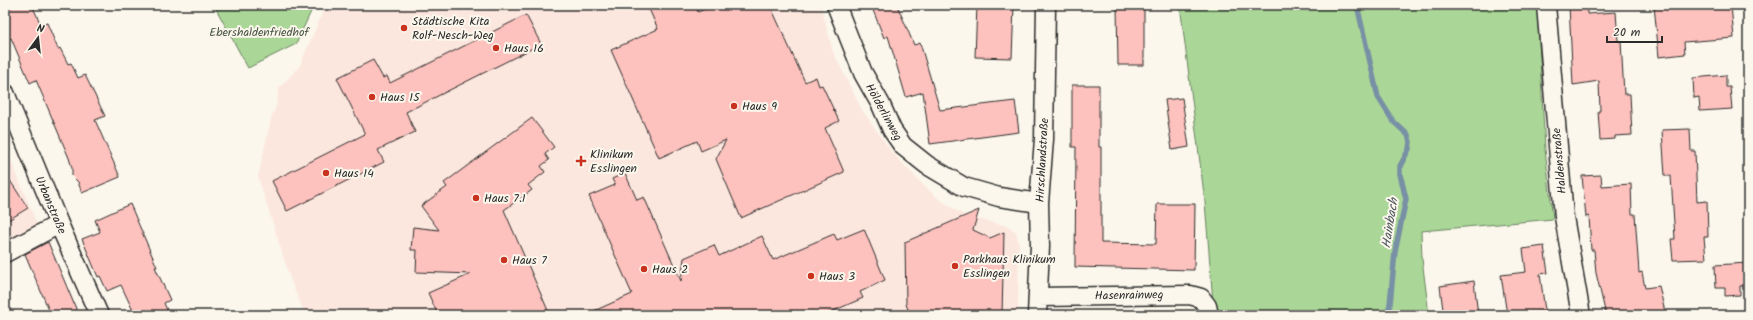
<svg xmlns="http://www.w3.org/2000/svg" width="1753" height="320" font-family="Kalam,sans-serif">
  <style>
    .built { fill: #fce7de }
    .green { fill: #aad797; stroke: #6a8161 }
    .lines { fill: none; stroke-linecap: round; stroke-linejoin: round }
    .stream { stroke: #7890a5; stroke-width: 5.5 }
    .building { fill: #fec2be; stroke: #2b2b2b }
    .minor-casing { stroke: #2b2b2b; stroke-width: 21 }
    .minor { stroke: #fbf7ec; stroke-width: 18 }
    .poi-dot { fill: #c8321e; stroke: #fbf7ec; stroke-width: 1.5 }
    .labels { text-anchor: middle; stroke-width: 4; stroke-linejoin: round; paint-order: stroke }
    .poi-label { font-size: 12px; fill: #2b2b2b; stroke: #fbf7ec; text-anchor: start }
    .park-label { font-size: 12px; fill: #4b5646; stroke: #fbf7ec }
    .street-label { font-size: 12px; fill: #2b2b2b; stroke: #fbf7ec }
    .water-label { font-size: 13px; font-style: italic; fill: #4b555e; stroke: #fbf7ec }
  </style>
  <rect width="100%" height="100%" fill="#fbf7ec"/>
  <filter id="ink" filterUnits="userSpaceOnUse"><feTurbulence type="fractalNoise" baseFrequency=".025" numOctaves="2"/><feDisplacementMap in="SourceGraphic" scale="8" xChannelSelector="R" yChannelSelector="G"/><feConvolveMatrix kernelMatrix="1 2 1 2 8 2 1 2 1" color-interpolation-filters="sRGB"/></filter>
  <g filter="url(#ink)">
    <path class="built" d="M326,5H821L833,52L862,110L891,151L923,185L939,199L965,216L1008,226L1016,232L1019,245L1018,315H305L291,281L258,177L271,119L276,106L279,88L299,67Z
      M5,146L38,226L5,243Z"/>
    <path class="green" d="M214,5H314L296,44L248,68Z
      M1180,5H1537L1545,149L1553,219L1421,231L1422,259L1429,315H1214L1205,202Z"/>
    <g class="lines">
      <path class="stream" d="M1357,5L1378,97L1393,121L1408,135L1410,142L1409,149L1400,166V174L1406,199L1395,252L1390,304L1387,315"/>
    </g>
    <path class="building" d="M5,5H32L41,25L47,23L58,49L60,48L68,64L71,63L78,78L85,75L105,116L95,120L120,177L82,193L78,182L72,176V168L69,158L36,80L30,83L11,38L5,41Z
      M658,5H695L698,12L713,5H770L805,82L816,77L819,86L822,85L839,121L825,128L844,172L741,218L716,159L726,140L701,151L697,141L659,158L611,50L658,29L649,9Z
      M871,5H897L914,45L920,43L940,110L1015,101L1019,132L930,144L923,92L906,97L888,36L884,38Z
      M977,5H1014L1012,58L975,57Z
      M1117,5H1144V65H1118Z
      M1569,5H1587V14L1616,12L1618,41H1621L1624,94H1630L1632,135L1615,136V139L1600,140L1598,111H1600L1599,81L1573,85Z
      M1654,5H1731L1734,38L1684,42L1685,54L1659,57Z
      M526,15L541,44L406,112L415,132L378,150L384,162L287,211L272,181L365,134L337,78L373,60L383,78L387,76L390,83Z
      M1726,75V87H1730L1732,109L1700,111L1699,97L1694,98L1693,78Z
      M1072,85H1099V147H1101V243L1156,244L1157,204H1195L1194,270L1075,267L1076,147H1072Z
      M1182,98L1189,147L1172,150L1165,100Z
      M532,118L554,147L545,154L549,160L541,166L545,172L528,185L532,190L504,210L550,315H507L505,311L494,315H438L428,293L471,274L416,272L417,250H411L413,227L439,230L421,206L447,187L444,183Z
      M1690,129L1691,151H1695L1697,202L1707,201L1708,237H1704L1706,259L1673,260L1671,239H1675L1671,176H1665L1662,130Z
      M5,173L28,208L5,222Z
      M625,173L637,200L644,197L681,281L684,258L714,245L719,256L762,236L773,260L834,234L837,240L864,229L885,280L860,292L863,298L824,315H585L632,294L589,196L615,185L612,179Z
      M1601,175L1602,186L1631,184L1632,214H1635L1639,273L1642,272L1645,288L1659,286L1665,312L1640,315H1606L1596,273L1594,250H1591L1589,216L1586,217L1582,176Z
      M130,204L157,267H155L170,300L164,303L169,315H135L121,285L107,291L100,276L98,277L82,239L100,232L95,220Z
      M979,210L973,230L990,238L1004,232L1002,315H910L906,304L905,242Z
      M48,242L77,311L68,315H51L25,254Z
      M1544,246L1548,273L1540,274L1545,311L1519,315H1507L1501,275L1526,272L1523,249Z
      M1748,263V286H1740V295L1725,296V288H1716L1715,265Z
      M1474,281L1478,315H1446V310H1443L1440,286Z"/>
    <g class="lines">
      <defs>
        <path id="minor" d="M836,5L863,73L881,105L892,130L903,146L927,165L964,187L999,197L1039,203
          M1546,5L1564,217L1581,315
          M5,93L59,224L99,315
          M5,253L59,224
          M1038,297L1190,295L1201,298L1207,306L1209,315
          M1037,315L1040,246L1039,203L1044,139L1046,5"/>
      </defs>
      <use href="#minor" class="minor-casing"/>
      <use href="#minor" class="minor"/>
    </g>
  </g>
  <g class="poi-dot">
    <circle cx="404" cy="28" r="4"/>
    <circle cx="496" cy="48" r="4"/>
    <circle cx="372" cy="97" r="4"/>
    <circle cx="734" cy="106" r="4"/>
    <path d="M579 155h4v4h4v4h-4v4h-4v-4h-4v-4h4z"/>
    <circle cx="326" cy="173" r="4"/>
    <circle cx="476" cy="198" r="4"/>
    <circle cx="504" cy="260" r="4"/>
    <circle cx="955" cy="266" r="4"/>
    <circle cx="644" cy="269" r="4"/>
    <circle cx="811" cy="276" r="4"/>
  </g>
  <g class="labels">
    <g class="poi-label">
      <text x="412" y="25">Städtische Kita<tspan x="412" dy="14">Rolf-Nesch-Weg</tspan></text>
      <text x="504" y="52">Haus 16</text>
      <text x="380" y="101">Haus 15</text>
      <text x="742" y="110">Haus 9</text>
      <text x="590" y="158">Klinikum<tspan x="590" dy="14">Esslingen</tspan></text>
      <text x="334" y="177">Haus 14</text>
      <text x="484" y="202">Haus 7.1</text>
      <text x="963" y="263">Parkhaus Klinikum<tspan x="963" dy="14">Esslingen</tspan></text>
      <text x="512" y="264">Haus 7</text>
      <text x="652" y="273">Haus 2</text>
      <text x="819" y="280">Haus 3</text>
    </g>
    <g class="park-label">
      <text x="259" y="36">Ebershaldenfriedhof</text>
    </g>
    <g class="street-label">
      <text transform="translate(884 112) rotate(61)" y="4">Hölderlinweg</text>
      <text transform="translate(1042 160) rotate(-87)" y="4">Hirschlandstraße</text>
      <text transform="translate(1559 161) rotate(-95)" y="4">Haldenstraße</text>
      <text transform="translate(51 205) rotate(67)" y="4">Urbanstraße</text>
      <text transform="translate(1129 295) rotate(-1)" y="4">Hasenrainweg</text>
    </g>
    <g class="water-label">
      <text transform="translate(1389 223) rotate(-81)" y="5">Hainbach</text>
    </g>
  </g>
  <rect width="1753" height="320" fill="none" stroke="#fbf7ec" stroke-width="20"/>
  <rect x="10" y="10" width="1733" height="300" fill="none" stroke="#2b2b2b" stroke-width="1.5" filter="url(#ink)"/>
  <g transform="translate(38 38) rotate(15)" stroke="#fbf7ec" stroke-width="3" paint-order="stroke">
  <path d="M0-3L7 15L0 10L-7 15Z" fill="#2b2b2b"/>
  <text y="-6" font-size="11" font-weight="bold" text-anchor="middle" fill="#2b2b2b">N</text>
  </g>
  <path d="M1607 36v6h55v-6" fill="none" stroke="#2b2b2b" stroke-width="2"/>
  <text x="1613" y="36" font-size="12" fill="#2b2b2b" stroke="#fbf7ec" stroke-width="3" paint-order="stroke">20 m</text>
</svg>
